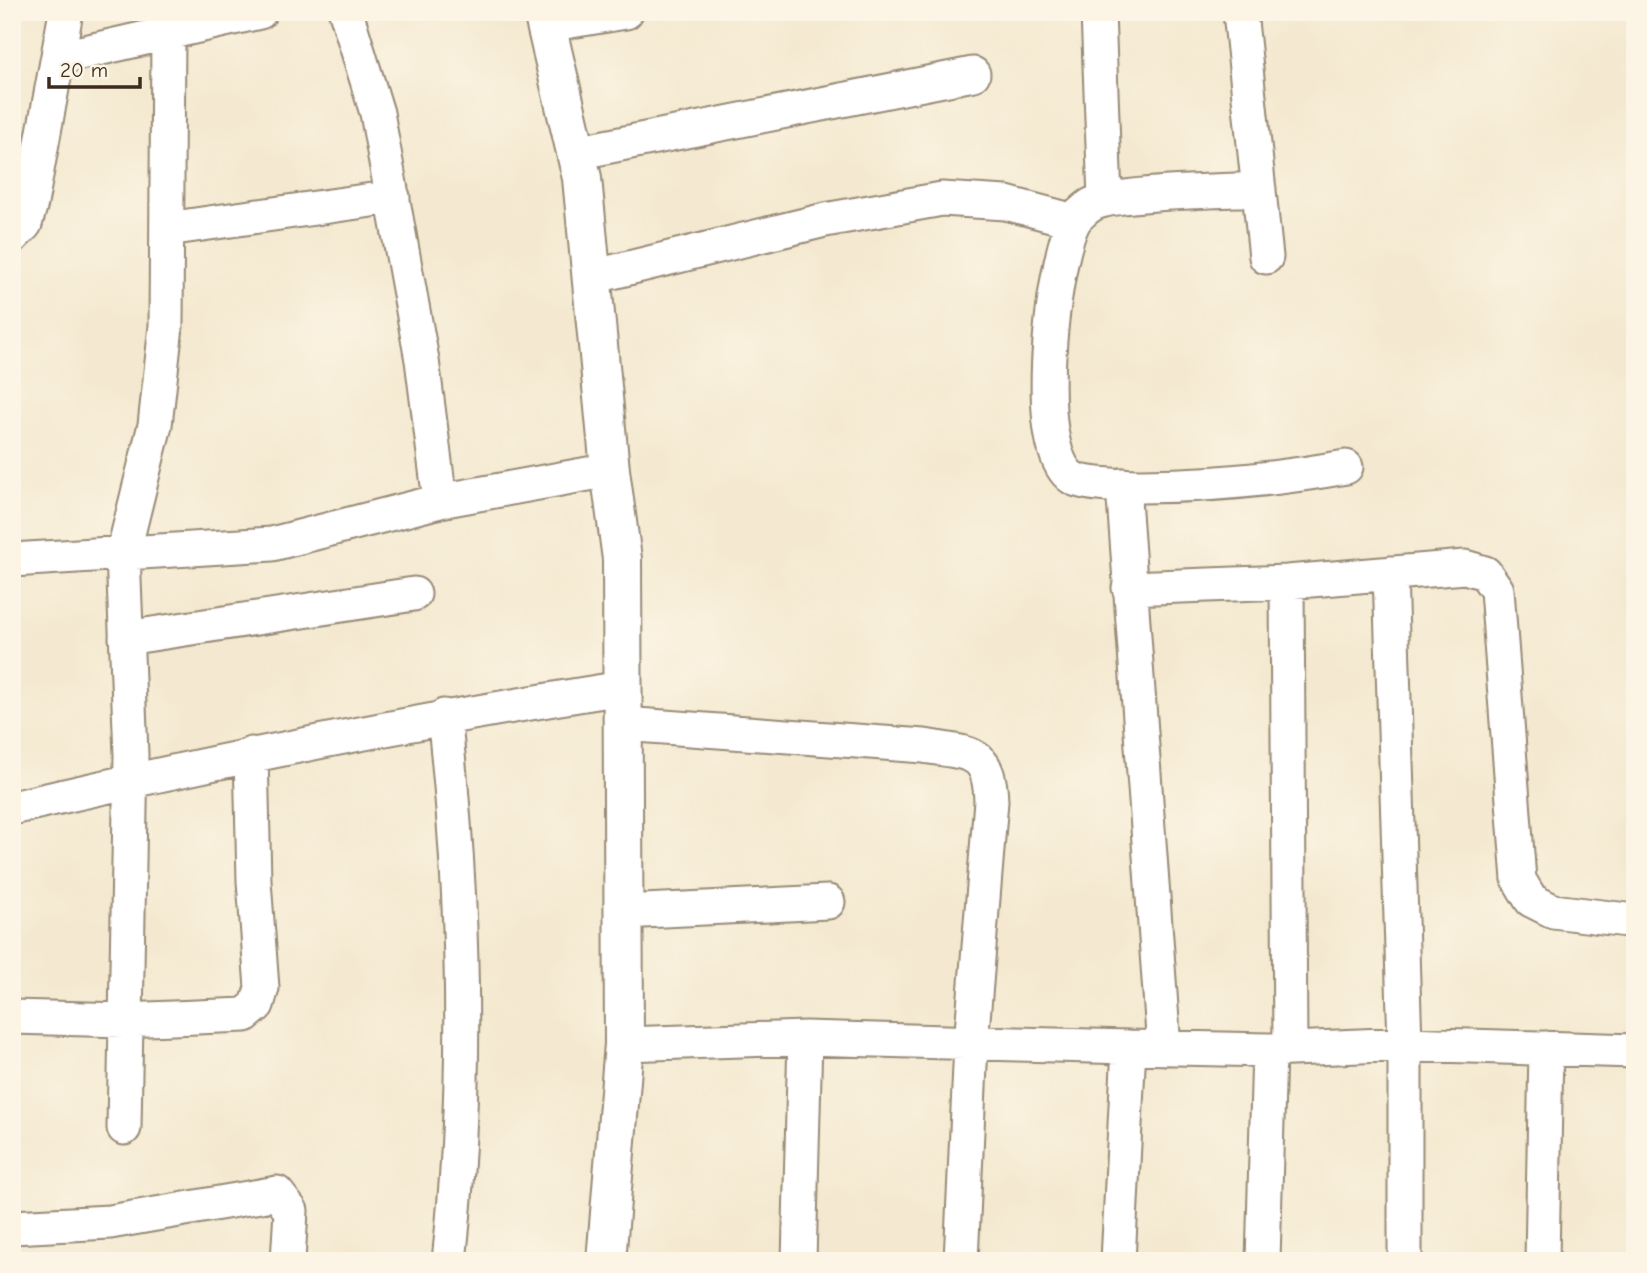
<svg xmlns="http://www.w3.org/2000/svg" width="1647" height="1273" font-family="'Comic Neue',sans-serif">
  <style>
    .lines { fill: none; stroke-linecap: round; stroke-linejoin: round }
    .minor-casing { stroke: #988a77; stroke-width: 37 }
    .major-casing { stroke: #988a77; stroke-width: 42 }
    .minor { stroke: #fff; stroke-width: 33 }
    .major { stroke: #fff; stroke-width: 38 }
  </style>
  <rect width="100%" height="100%" fill="#fcf5e5"/>
  <filter id="ink" filterUnits="userSpaceOnUse"><feTurbulence type="fractalNoise" baseFrequency=".0143" numOctaves="2"/><feDisplacementMap in="SourceGraphic" scale="14" xChannelSelector="R" yChannelSelector="G"/><feConvolveMatrix kernelMatrix="1 2 1 2 8 2 1 2 1" color-interpolation-filters="sRGB"/></filter>
  <filter id="wash" filterUnits="userSpaceOnUse"><feTurbulence type="fractalNoise" baseFrequency=".00686" numOctaves="4" result="noise"/><feDisplacementMap in="SourceGraphic" scale="28" xChannelSelector="R" yChannelSelector="G"/><feGaussianBlur stdDeviation="1.57" result="paint"/><feColorMatrix in="noise" values="0 0 0 0 0 0 0 0 0 0 0 0 0 0 0 0 0 1.4 0 .05"/><feComposite in="paint" operator="in"/></filter>
  <g filter="url(#wash)">
    <rect width="100%" height="100%" fill="#f4e9d0"/>
  </g>
  <g filter="url(#ink)">
    <g class="lines">
      <defs>
        <path id="minor" d="M346,12L377,113L422,360L440,501
          M1098,12L1105,199
          M1240,12L1266,257
          M546,25L626,12
          M58,58L260,12
          M575,153L973,74
          M1259,189C1227,191 1112,192 1091,205C1085,209 1076,217 1073,223C1053,263 1027,463 1077,480C1096,486 1121,485 1141,486C1210,486 1278,479 1346,467
          M167,229L393,197
          M12,237L25,224L31,203L66,12
          M592,277L825,220L942,199L1006,203L1074,221
          M1123,485L1164,1048
          M12,560L272,544L440,501L610,470
          M1390,573L1405,1044V1261
          M1287,582L1290,1048
          M1129,588L1287,582L1465,567L1485,573L1497,590L1519,880L1531,900L1553,911L1635,921
          M126,638L414,594
          M444,716C464,896 469,1081 449,1261
          M623,724L924,746C969,754 989,748 991,801L971,1044L961,1261
          M12,808C215,761 417,720 622,688
          M623,912L828,902
          M12,1017L124,1020L245,1015L257,1005L262,988L254,881L251,754
          M624,1044L805,1038L1129,1047L1269,1050L1405,1044L1635,1051
          M124,1128L131,755L123,554L155,425L166,326L168,34
          M12,1227L110,1222L277,1193L291,1211L288,1261
          M799,1261L805,1038
          M1118,1261L1129,1047
          M1263,1261L1269,1050
          M1542,1261L1546,1048"/>
        <path id="major" d="M543,12L582,178L610,470L622,559L624,1044L606,1261"/>
      </defs>
      <use href="#minor" class="minor-casing"/>
      <use href="#major" class="major-casing"/>
      <use href="#minor" class="minor"/>
      <use href="#major" class="major"/>
    </g>
  </g>
  <rect width="1647" height="1273" fill="none" stroke="#fcf5e5" stroke-width="42"/>
  <path d="M49 77v10h91v-10" fill="none" stroke="#3b2a1e" stroke-width="3.5"/>
  <text x="60" y="77" font-size="21" fill="#3b2a1e" stroke="#fcf5e5" stroke-width="5" paint-order="stroke">20 m</text>
</svg>
